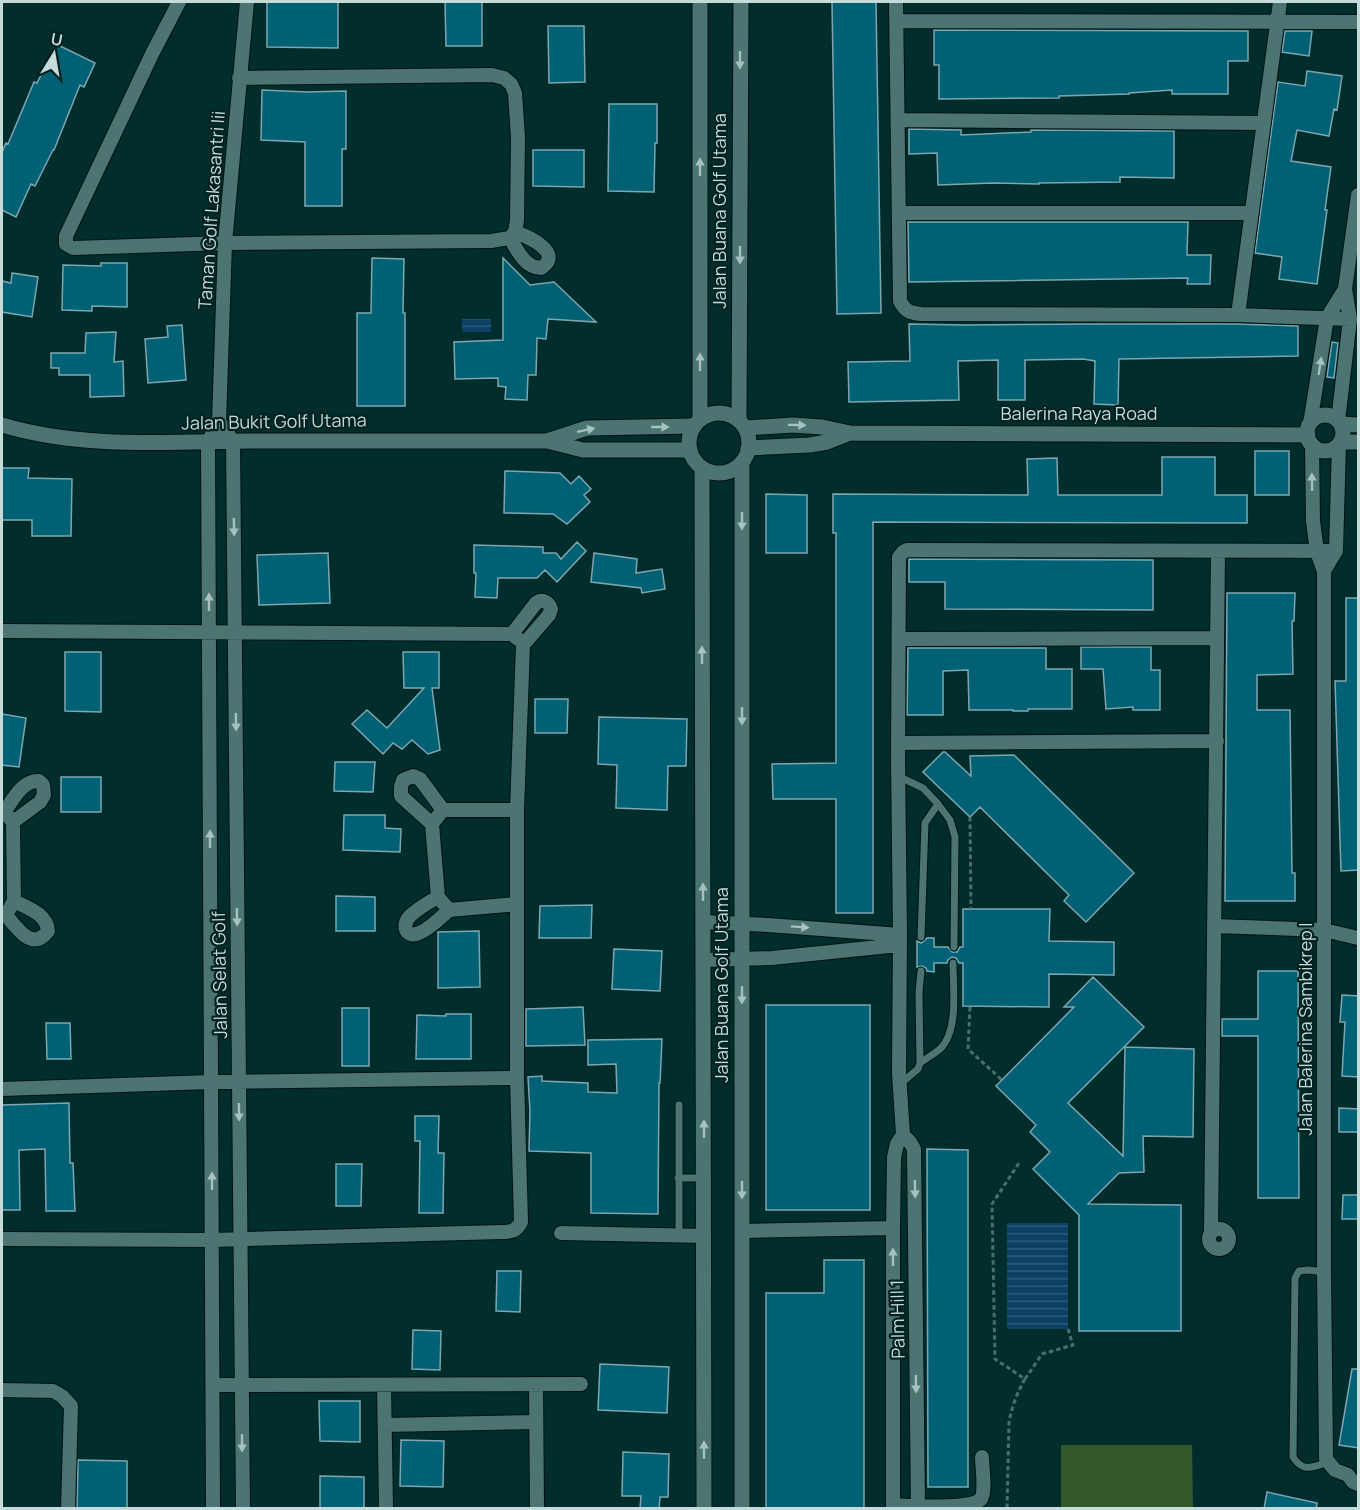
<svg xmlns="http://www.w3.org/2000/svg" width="1360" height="1510" font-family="Manrope,sans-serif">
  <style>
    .park { fill: #32572a }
    .water { fill: url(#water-rules) }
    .building { fill: #006175; stroke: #7ea6b1; stroke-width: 1.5 }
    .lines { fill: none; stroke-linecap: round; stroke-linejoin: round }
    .service-casing { stroke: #011413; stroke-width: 9 }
    .minor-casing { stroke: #011413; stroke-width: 16 }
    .tertiary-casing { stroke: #011413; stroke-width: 17 }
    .secondary-casing { stroke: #011413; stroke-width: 17 }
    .path { stroke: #4a6e6d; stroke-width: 3; stroke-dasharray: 4.5 3; stroke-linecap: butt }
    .service { stroke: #4b7472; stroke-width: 7 }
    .minor { stroke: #4b7472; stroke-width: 14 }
    .tertiary { stroke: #4b7472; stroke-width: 15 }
    .secondary { stroke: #4b7472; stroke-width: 15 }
    .oneway { fill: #a6c1bf }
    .labels { text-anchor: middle; stroke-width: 4.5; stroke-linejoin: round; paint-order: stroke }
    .street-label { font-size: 18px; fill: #c5dbd9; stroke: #032322 }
  </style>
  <defs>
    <pattern id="water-rules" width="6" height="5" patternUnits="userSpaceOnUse" patternTransform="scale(1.5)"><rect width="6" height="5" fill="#0a4165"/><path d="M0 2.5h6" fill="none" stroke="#2c5c7a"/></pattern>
  </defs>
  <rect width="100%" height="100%" fill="#012e2d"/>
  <path class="park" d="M1061,1445H1192L1193,1508H1061Z"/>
  <path class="water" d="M462,319H491V332H462Z
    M1007,1223H1068V1329H1007Z"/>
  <path class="building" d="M267,2H338V48L267,47Z
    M445,2H482V46H446Z
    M832,2H876L881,313L837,314Z
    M548,26H584L585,82L549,83Z
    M934,30L1248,31V61H1228V94H1172V90L1129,93V94L1059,96V98L939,99V65H934Z
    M1285,31H1312L1309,56L1282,52Z
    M56,44L95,63L84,87L80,85L54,150H53L35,186L31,184L16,217L2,210V152L6,143L8,144L34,82L37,83Z
    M1307,71L1342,76L1337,110L1334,109L1329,136L1297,130L1291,161L1331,167L1325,210H1327L1317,284L1279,279L1282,257L1255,253L1278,82L1305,86Z
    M262,90L307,92L346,91V149H342V206H305V142L261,140Z
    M609,104H657V143H655L654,192L608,191Z
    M909,129L961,130V135L1031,132V130L1174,131V178L1120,177V182L1039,183V184L993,183L938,185L937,153L909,154Z
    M533,150H584V187L533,186Z
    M908,222H1188L1187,255H1211L1210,284H1187L1188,278L909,282Z
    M372,258L404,259L403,313H405V406H357V313H371Z
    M503,258L530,285L554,282L596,322L548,319L546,339L537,338L536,375H528L527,400L505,399L506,387L498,386V378L455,379L454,342L503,340Z
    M101,263H127V307L92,306V311L62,310L63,265L101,266Z
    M12,273L38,277L32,317L2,312V281L11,283Z
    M909,324L963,325L1096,324H1238L1298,326V356L1119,359L1118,405L1094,404L1095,361L1083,359L1025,360V400H998V360L958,361L959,400L849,402L848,362L910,361Z
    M182,325L186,380L148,383L145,339L168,337L167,326Z
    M116,332L114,362L123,361L124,396L90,397V375H59V368H51V353H85L86,333Z
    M1332,342L1338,343L1334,378L1327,377Z
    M1255,451H1289V495H1255Z
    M1162,457H1215V495H1247V523L873,522V913H836V799H773L772,764L836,763V533H833V494L1028,495L1027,459L1057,458L1058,495H1162Z
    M2,468H29L28,478L72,479L71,536H32V520H2Z
    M505,471L560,473L571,484L579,476L591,489L584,495L590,502L567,524L553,514L504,513Z
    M766,494L807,495V553H766Z
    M577,542L586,551L557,582L545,570L537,578H498L497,598L475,597L476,573H474V545L543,547V553H556L561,559Z
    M328,553L330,603L259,605L257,555Z
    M594,553L637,559L636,573L662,569L665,589L642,593L641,588L591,582Z
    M909,559L1153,560V610L945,609V582H909Z
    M1227,593H1295L1294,621H1292L1293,674L1257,675V710H1290L1292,873H1295V901H1225Z
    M1346,598H1359V870L1341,871L1335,681H1346Z
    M1081,647H1151V670H1160V710H1133V707L1106,709L1103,669H1081Z
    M908,648H1046V669H1072V709H1028V711H1013V710H969L968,670L943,671V715H907Z
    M65,652H101V712L65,711Z
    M403,652H439V688H432L440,750L428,754L412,740L402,749L393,743L383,754L352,724L367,710L387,728L424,688H404Z
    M535,699H568L567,733H535Z
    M2,714L26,718L19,767L2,765Z
    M599,717L687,719L686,766H668L667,810L616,808L617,765L598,764Z
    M943,752H945L971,776L970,756L1014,755L1134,873L1086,922L1064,901L1069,895L980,807L970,817L923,772Z
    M335,762H375L373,792L334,791Z
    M61,777H101V812H61Z
    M344,815H385V828L401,829L400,852L343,850Z
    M336,896L375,897V931H336Z
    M592,905L591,938H539L540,906Z
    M963,909H1050L1049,941L1114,942V975L1049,974V1007L963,1006V963H959L956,958L952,957L948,960L947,963H934V972L927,971L926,968L922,966L917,967V941L921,943L925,940L927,938H934V947H948L952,952H957L960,947H963Z
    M479,931L480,987L438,988V932Z
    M614,949L662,951L660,991L612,989Z
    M1258,971H1298L1299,1198H1258V1036H1222V1019H1258Z
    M1093,977L1144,1027L1068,1103L1123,1156L1125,1047L1194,1049L1193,1137L1143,1136L1144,1172L1119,1173L1088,1204L1181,1205V1331H1079V1215L1033,1169L1050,1152L1030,1132L1036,1125L996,1086L1074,1007H1064Z
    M1342,995L1359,996V1077L1342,1076L1345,1022H1340Z
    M766,1005H870V1210H766Z
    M583,1007L585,1045L526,1046V1009Z
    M342,1008H369V1066H342Z
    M446,1014H471V1059H416L417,1015L446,1016Z
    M46,1023H70L71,1059H47Z
    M662,1039L660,1083H659L658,1214L591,1213V1153L529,1151L530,1111L528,1077L542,1076V1081L588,1083V1092L617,1093L616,1064L588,1065V1040Z
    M69,1103L70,1163H73L75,1211H46L45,1149L19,1150L20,1210H2V1105Z
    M1339,1108L1359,1109V1132H1339Z
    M415,1116H439L438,1153H444L443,1213H419L420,1141H415Z
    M927,1149L968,1150V1487H928Z
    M336,1164H362L361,1206H336Z
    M1343,1195H1359V1219H1342Z
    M824,1260H864V1509H766V1293H824Z
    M497,1271H521L520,1312L496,1311Z
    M413,1330L441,1331L440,1370L412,1369Z
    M600,1364L669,1367L667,1413L598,1410Z
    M1352,1369H1359V1448L1339,1445Z
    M319,1401H360V1442L320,1441Z
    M401,1440L444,1441L443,1487L400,1486Z
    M623,1452L669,1454L668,1497H660L659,1509H640L641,1496H622Z
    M78,1460L127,1461V1509H77Z
    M320,1476L364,1477V1509H320Z
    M1267,1492L1317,1503L1316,1509H1264Z"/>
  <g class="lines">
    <defs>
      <path id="service" d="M898,776L923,788L938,804L925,823L921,937
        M938,804L950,820L955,837L954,947
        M920,1063C927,1058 934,1054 940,1049C959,1031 953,987 953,963
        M900,1084L918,1069L920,1063L919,992L921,971
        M679,1105V1235
        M678,1178H704
        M1324,1272L1309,1270L1299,1271L1295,1278L1293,1457C1303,1473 1313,1467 1328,1462"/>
      <path id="minor" d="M179,2L152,54L66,236V244L73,248L225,243L491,241L510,238L515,232L517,220L518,137L515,93L511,84L504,78L492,75L239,78
        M896,2L900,301C905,311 910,313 921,314L1238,315L1350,319
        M897,21L1358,22
        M898,120L1264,123
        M899,213H1252
        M510,238C517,250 525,268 541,268C565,253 527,236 515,232
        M1238,315L1280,2
        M1338,421L1350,319L1345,289L1358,195
        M219,422L233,441L243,1508
        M1310,424L1327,318L1345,289
        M1312,444L1313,521L1317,552L1324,571V1272L1326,1456V1459L1335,1470L1348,1475L1353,1482L1358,1484
        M1324,571L1336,551L1339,444
        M2,631L512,634L518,639
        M899,639L1217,638
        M898,743L1217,741
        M2,812H4L13,822L14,901L6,915H2
        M4,812C13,800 22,780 39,781L43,785L44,795L40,802L13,822
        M432,824L401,796V787L403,780L413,776L420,779L443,810
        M438,897C429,902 419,908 411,915C401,924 405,939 419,933C430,929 440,918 449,910
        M517,904L449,910L438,897L432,824L443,810H517
        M6,915C17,928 32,952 48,931C47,914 28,908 14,901
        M703,922L768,925L900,935
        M1214,926L1324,930L1358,938
        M704,960L772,958L899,945
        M2,1089L211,1082L517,1078
        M903,1135L910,1142L914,1149L918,1507
        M1209 1239a10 10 0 1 1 20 0a10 10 0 1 1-20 0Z
        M742,1231L893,1228
        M561,1233L704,1236
        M1211,1233L1218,552
        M2,1239L212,1240L501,1232C510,1232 516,1232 521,1222L517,1078V810L523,645L549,615L551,609C549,602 542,598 536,603L512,634
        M536,1384L537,1508
        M213,1385L581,1384
        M384,1385L386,1508
        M2,1390L53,1391L62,1396L71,1406L68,1508
        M385,1425L536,1422
        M893,1505C908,1506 972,1510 981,1499C986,1491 982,1467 982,1457
        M213,1508L208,442L219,422L225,243L247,2
        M893,1508V1228L894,1157L897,1144L903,1135L899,1073L900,935L898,758L899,557L903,552L907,550L1336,551"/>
      <path id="tertiary" d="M1307 433a18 18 0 1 1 36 0a18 18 0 1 1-36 0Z
        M1341,424L1358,425
        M2,425C82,449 168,442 251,441C350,441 449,441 547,441L583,450H690
        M745,428L793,425L822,427L850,433L1308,435
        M547,441L587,428L694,426
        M1341,442H1358
        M748,448L810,445L827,442L850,433"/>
      <path id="secondary" d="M700,2V420
        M689 443a30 30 0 1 1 60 0a30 30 0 1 1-60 0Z
        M739,421L741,2
        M702,468L704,1508
        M742,1508V462"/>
    </defs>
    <use href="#service" class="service-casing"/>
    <use href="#minor" class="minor-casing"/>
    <use href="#tertiary" class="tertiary-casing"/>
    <use href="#secondary" class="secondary-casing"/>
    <path class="path" d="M970,817L971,909
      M970,1007L968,1049L1002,1080
      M1025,1379L1042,1354L1073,1345L1068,1329
      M1007,1508L1009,1422C1012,1406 1017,1393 1025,1379L995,1359L992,1204L1019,1163"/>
    <use href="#service" class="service"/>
    <use href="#minor" class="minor"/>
    <use href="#tertiary" class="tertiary"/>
    <use href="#secondary" class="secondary"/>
  </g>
  <defs><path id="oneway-solid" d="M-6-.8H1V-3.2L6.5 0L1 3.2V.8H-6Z" transform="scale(1.5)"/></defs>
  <g class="oneway">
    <use href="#oneway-solid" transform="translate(740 60) rotate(90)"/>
    <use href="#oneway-solid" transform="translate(700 167) rotate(-90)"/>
    <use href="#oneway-solid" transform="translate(740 255) rotate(90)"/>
    <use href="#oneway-solid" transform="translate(700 362) rotate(-90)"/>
    <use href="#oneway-solid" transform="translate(1320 366) rotate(-81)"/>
    <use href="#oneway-solid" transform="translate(797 425) rotate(1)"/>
    <use href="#oneway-solid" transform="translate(660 427)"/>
    <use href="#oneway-solid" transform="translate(586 430) rotate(-12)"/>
    <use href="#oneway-solid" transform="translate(1312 482) rotate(-91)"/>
    <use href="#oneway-solid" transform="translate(742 521) rotate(90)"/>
    <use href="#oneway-solid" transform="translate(234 527) rotate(89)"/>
    <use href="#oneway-solid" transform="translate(209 602) rotate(-90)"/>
    <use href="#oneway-solid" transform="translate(702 655) rotate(-90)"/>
    <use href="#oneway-solid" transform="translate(742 716) rotate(90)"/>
    <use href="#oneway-solid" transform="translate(236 722) rotate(89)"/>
    <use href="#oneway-solid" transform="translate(210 839) rotate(-90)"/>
    <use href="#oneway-solid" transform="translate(703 892) rotate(-90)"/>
    <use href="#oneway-solid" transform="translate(237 917) rotate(89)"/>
    <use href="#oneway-solid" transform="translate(800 927) rotate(4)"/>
    <use href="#oneway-solid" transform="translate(742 995) rotate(90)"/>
    <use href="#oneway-solid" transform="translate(239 1112) rotate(89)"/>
    <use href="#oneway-solid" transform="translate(704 1129) rotate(-90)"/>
    <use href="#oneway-solid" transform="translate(212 1181) rotate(-90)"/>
    <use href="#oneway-solid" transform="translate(915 1189) rotate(89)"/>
    <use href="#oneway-solid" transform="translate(742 1190) rotate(90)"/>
    <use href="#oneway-solid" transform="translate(893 1257) rotate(-90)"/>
    <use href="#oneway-solid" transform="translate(916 1384) rotate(89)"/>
    <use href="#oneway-solid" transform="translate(242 1443) rotate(90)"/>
    <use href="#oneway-solid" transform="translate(704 1450) rotate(-90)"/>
  </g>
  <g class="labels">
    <g class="street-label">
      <text transform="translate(212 210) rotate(-86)" y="6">Taman Golf Lakasantri Iii</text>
      <text transform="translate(720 211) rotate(-90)" y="6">Jalan Buana Golf Utama</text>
      <text x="1079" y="420">Balerina Raya Road</text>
      <text transform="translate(274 422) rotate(-1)" y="6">Jalan Bukit Golf Utama</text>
      <text transform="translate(220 975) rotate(-91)" y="6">Jalan Selat Golf</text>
      <text transform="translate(722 985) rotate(-90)" y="6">Jalan Buana Golf Utama</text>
      <text transform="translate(1306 1029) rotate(-90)" y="6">Jalan Balerina Sambikrep I</text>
      <text transform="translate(898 1319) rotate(-91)" y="6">Palm Hill 1</text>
    </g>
  </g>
  <rect width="1360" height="1510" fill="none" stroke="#c5dbd9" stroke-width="6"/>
  <g transform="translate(54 54) rotate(11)" stroke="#032322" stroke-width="4.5" paint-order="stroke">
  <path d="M0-4.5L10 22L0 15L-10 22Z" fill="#c5dbd9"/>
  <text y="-9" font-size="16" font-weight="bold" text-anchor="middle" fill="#c5dbd9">U</text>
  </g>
</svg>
